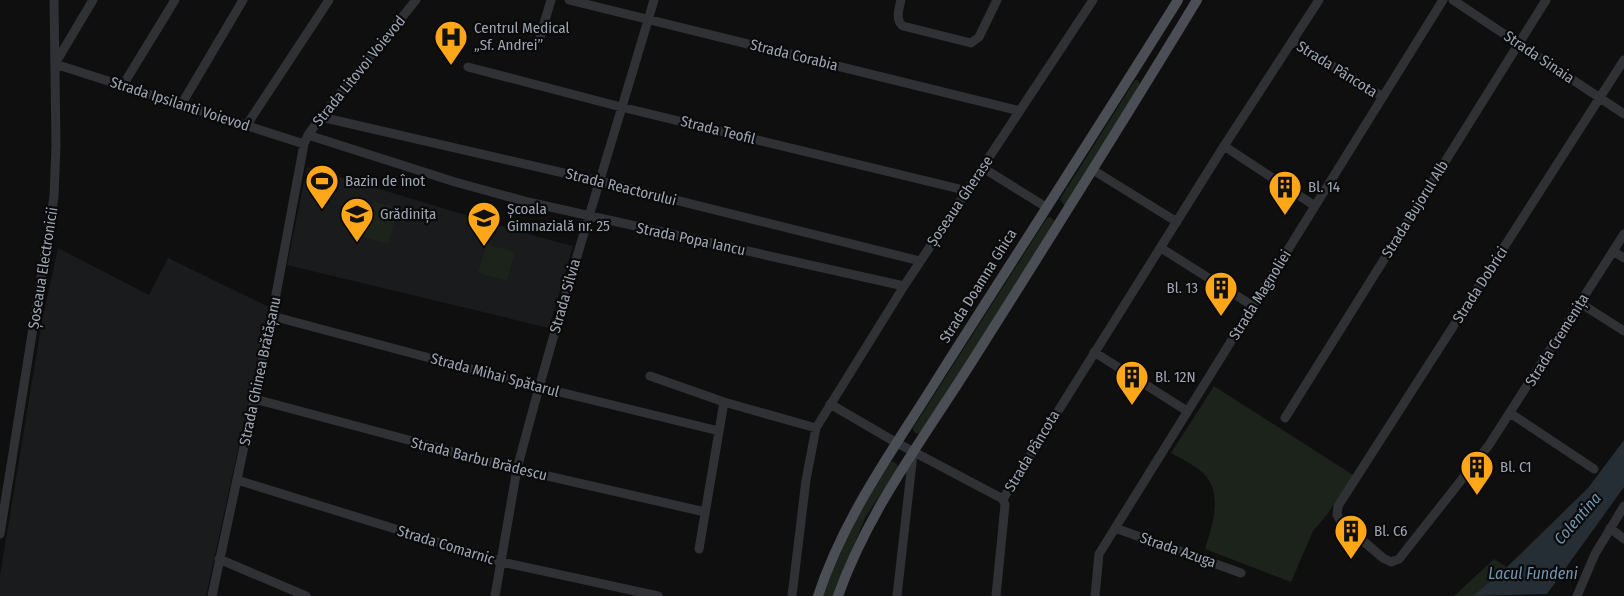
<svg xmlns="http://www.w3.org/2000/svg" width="1624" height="596" font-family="'Fira Sans Condensed',sans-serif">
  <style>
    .built { fill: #1a1b1d }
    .green { fill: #1b231b }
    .water { fill: #252e34 }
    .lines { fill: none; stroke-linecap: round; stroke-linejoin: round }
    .minor { stroke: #2f3135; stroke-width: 9 }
    .major { stroke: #4b4e55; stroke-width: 10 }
    .labels { text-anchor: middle; stroke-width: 4.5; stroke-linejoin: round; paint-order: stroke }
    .poi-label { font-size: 15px; fill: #9ea5b3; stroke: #0a0a0b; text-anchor: start }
    .street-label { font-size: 15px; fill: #9ea5b3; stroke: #0a0a0b }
    .water-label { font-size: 16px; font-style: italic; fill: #7196b2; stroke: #0a0a0b }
  </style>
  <rect width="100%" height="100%" fill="#0f0f10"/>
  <path class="built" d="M307,167L535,236L573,246L549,328L287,265Z
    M58,248L149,295L168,258L269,307L206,596H0V575L42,321Z"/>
  <path class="green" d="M1135,80H1138L1140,85L1067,204L1064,205L1060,199Z
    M373,201L398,208L388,244L363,237Z
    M1050,217L1055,221L921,433L917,434L914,432L913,428L1047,218Z
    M486,244L515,252L507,281L478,273Z
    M1214,386L1353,475L1326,516L1313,531L1291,582L1205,549C1212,526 1224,493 1203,473C1194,465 1182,459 1171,453Z
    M893,461L897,464L898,468L865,518L833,596H823C840,548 863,505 890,463Z
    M1494,559L1507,567L1473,596H1454Z"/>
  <path class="water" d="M1624,440V487L1547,594L1473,596L1507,567L1588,488Z"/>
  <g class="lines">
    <path class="minor" d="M569,0L1020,111
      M901,0C899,9 895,20 903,26L971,43L979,37L997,0
      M1453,0L1624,114
      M540,37L551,0
      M1292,41L1383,97
      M1624,60L1338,506L1337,515L1341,522L1383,558L1391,562L1399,559L1489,445L1624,234
      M56,62L93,0
      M55,64L304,144
      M468,67L621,107L968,191
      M123,85L175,0
      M181,105L243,0
      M321,117L607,183L920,261
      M246,126L329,0
      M308,135L455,182L528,202L904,286
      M1224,146L1315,206
      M983,168L1046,207
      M1093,170L1177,222
      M1161,248L1253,306
      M1613,251L1624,258
      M1580,303L1624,331
      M272,316L539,387L719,431
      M1094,352L1187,411
      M650,376L724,402L816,428
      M255,399L517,469L705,512
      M830,404L897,443L1003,499
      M1510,413L1594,469
      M1285,418L1546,0
      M237,480L502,562L658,596
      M1115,528L1241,573
      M1610,528L1624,539
      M0,534L54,197L56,145L54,0
      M699,549L724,402
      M219,559L306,596
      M212,596L272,316L304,144L308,135L321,117L416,0
      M495,596L517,469C558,312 608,156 654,0
      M792,596L806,480L816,428L904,286L1093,0
      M897,596L913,454
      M996,596L1005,505L1003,499L1224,146L1319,0
      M1095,596L1099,554L1443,0
      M1577,596L1595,554L1624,506"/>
    <path class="major" d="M818,596C845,514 896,446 941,373C1020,249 1100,125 1178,0
      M838,596C868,511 923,439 971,363C1047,243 1123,122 1197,0"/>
  </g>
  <defs>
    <symbol id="hospital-pin" viewBox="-11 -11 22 30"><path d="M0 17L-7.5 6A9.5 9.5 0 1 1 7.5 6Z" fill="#ffa718" stroke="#0a0a0b"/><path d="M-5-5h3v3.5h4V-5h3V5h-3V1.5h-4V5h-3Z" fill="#111"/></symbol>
    <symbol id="stadium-pin" viewBox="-11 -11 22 30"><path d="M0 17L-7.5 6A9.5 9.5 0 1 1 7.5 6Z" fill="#ffa718" stroke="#0a0a0b"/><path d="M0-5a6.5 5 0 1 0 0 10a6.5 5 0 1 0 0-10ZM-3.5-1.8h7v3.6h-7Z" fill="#111"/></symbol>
    <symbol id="building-pin" viewBox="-11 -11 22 30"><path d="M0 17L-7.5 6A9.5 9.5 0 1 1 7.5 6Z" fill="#ffa718" stroke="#0a0a0b"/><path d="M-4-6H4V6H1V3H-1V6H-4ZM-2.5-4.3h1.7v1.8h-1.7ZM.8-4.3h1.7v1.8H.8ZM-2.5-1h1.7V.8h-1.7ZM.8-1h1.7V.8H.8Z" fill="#111"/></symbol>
    <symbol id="school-pin" viewBox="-11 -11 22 30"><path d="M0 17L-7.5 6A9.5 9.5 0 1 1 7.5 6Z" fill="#ffa718" stroke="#0a0a0b"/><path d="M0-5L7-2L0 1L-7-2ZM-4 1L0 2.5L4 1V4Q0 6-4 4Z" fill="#111"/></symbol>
  </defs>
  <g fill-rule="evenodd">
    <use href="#hospital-pin" x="432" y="18" width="38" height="52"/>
    <use href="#stadium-pin" x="303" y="162" width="38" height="52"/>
    <use href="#building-pin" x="1266" y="168" width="38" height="52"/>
    <use href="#school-pin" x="338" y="195" width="38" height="52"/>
    <use href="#school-pin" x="465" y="199" width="38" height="52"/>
    <use href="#building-pin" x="1202" y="269" width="38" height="52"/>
    <use href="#building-pin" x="1113" y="358" width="38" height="52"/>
    <use href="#building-pin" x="1458" y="448" width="38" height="52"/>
    <use href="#building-pin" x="1332" y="512" width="38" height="52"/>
  </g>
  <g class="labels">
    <g class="poi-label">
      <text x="474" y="33">Centrul Medical<tspan x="474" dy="17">„Sf. Andrei”</tspan></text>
      <text x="345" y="186">Bazin de înot</text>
      <text x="1308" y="192">Bl. 14</text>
      <text x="507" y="214">Școala<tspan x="507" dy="17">Gimnazială nr. 25</tspan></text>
      <text x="380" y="219">Grădinița</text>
      <text x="1198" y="293" text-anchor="end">Bl. 13</text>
      <text x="1155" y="382">Bl. 12N</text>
      <text x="1500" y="472">Bl. C1</text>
      <text x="1374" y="536">Bl. C6</text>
    </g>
    <g class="street-label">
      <text transform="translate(794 55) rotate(14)" y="5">Strada Corabia</text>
      <text transform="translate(1539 57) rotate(34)" y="5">Strada Sinaia</text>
      <text transform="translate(1337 69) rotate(32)" y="5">Strada Pâncota</text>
      <text transform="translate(359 71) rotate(-51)" y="5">Strada Litovoi Voievod</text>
      <text transform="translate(180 104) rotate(18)" y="5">Strada Ipsilanti Voievod</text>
      <text transform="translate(718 130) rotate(14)" y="5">Strada Teofil</text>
      <text transform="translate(621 187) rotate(14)" y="5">Strada Reactorului</text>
      <text transform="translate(960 201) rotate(-56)" y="5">Șoseaua Gherase</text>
      <text transform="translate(1415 209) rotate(-58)" y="5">Strada Bujorul Alb</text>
      <text transform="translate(691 239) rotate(12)" y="5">Strada Popa Iancu</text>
      <text transform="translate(43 268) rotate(-81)" y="5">Șoseaua Electronicii</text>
      <text transform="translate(1480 285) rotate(-57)" y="5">Strada Dobrici</text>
      <text transform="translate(978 286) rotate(-58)" y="5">Strada Doamna Ghica</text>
      <text transform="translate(1260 295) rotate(-58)" y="5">Strada Magnoliei</text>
      <text transform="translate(565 296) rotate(-74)" y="5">Strada Silvia</text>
      <text transform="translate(1557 340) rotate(-58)" y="5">Strada Cremenița</text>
      <text transform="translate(260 371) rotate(-78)" y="5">Strada Ghinea Brătășanu</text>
      <text transform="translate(495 375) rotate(15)" y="5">Strada Mihai Spătarul</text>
      <text transform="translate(1032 451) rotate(-59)" y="5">Strada Pâncota</text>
      <text transform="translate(479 459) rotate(14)" y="5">Strada Barbu Brădescu</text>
      <text transform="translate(446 545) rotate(17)" y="5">Strada Comarnic</text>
      <text transform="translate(1178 550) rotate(19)" y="5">Strada Azuga</text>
    </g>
    <g class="water-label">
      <text transform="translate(1577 518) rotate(-49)" y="6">Colentina</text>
      <text x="1533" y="579">Lacul Fundeni</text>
    </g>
  </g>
</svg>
